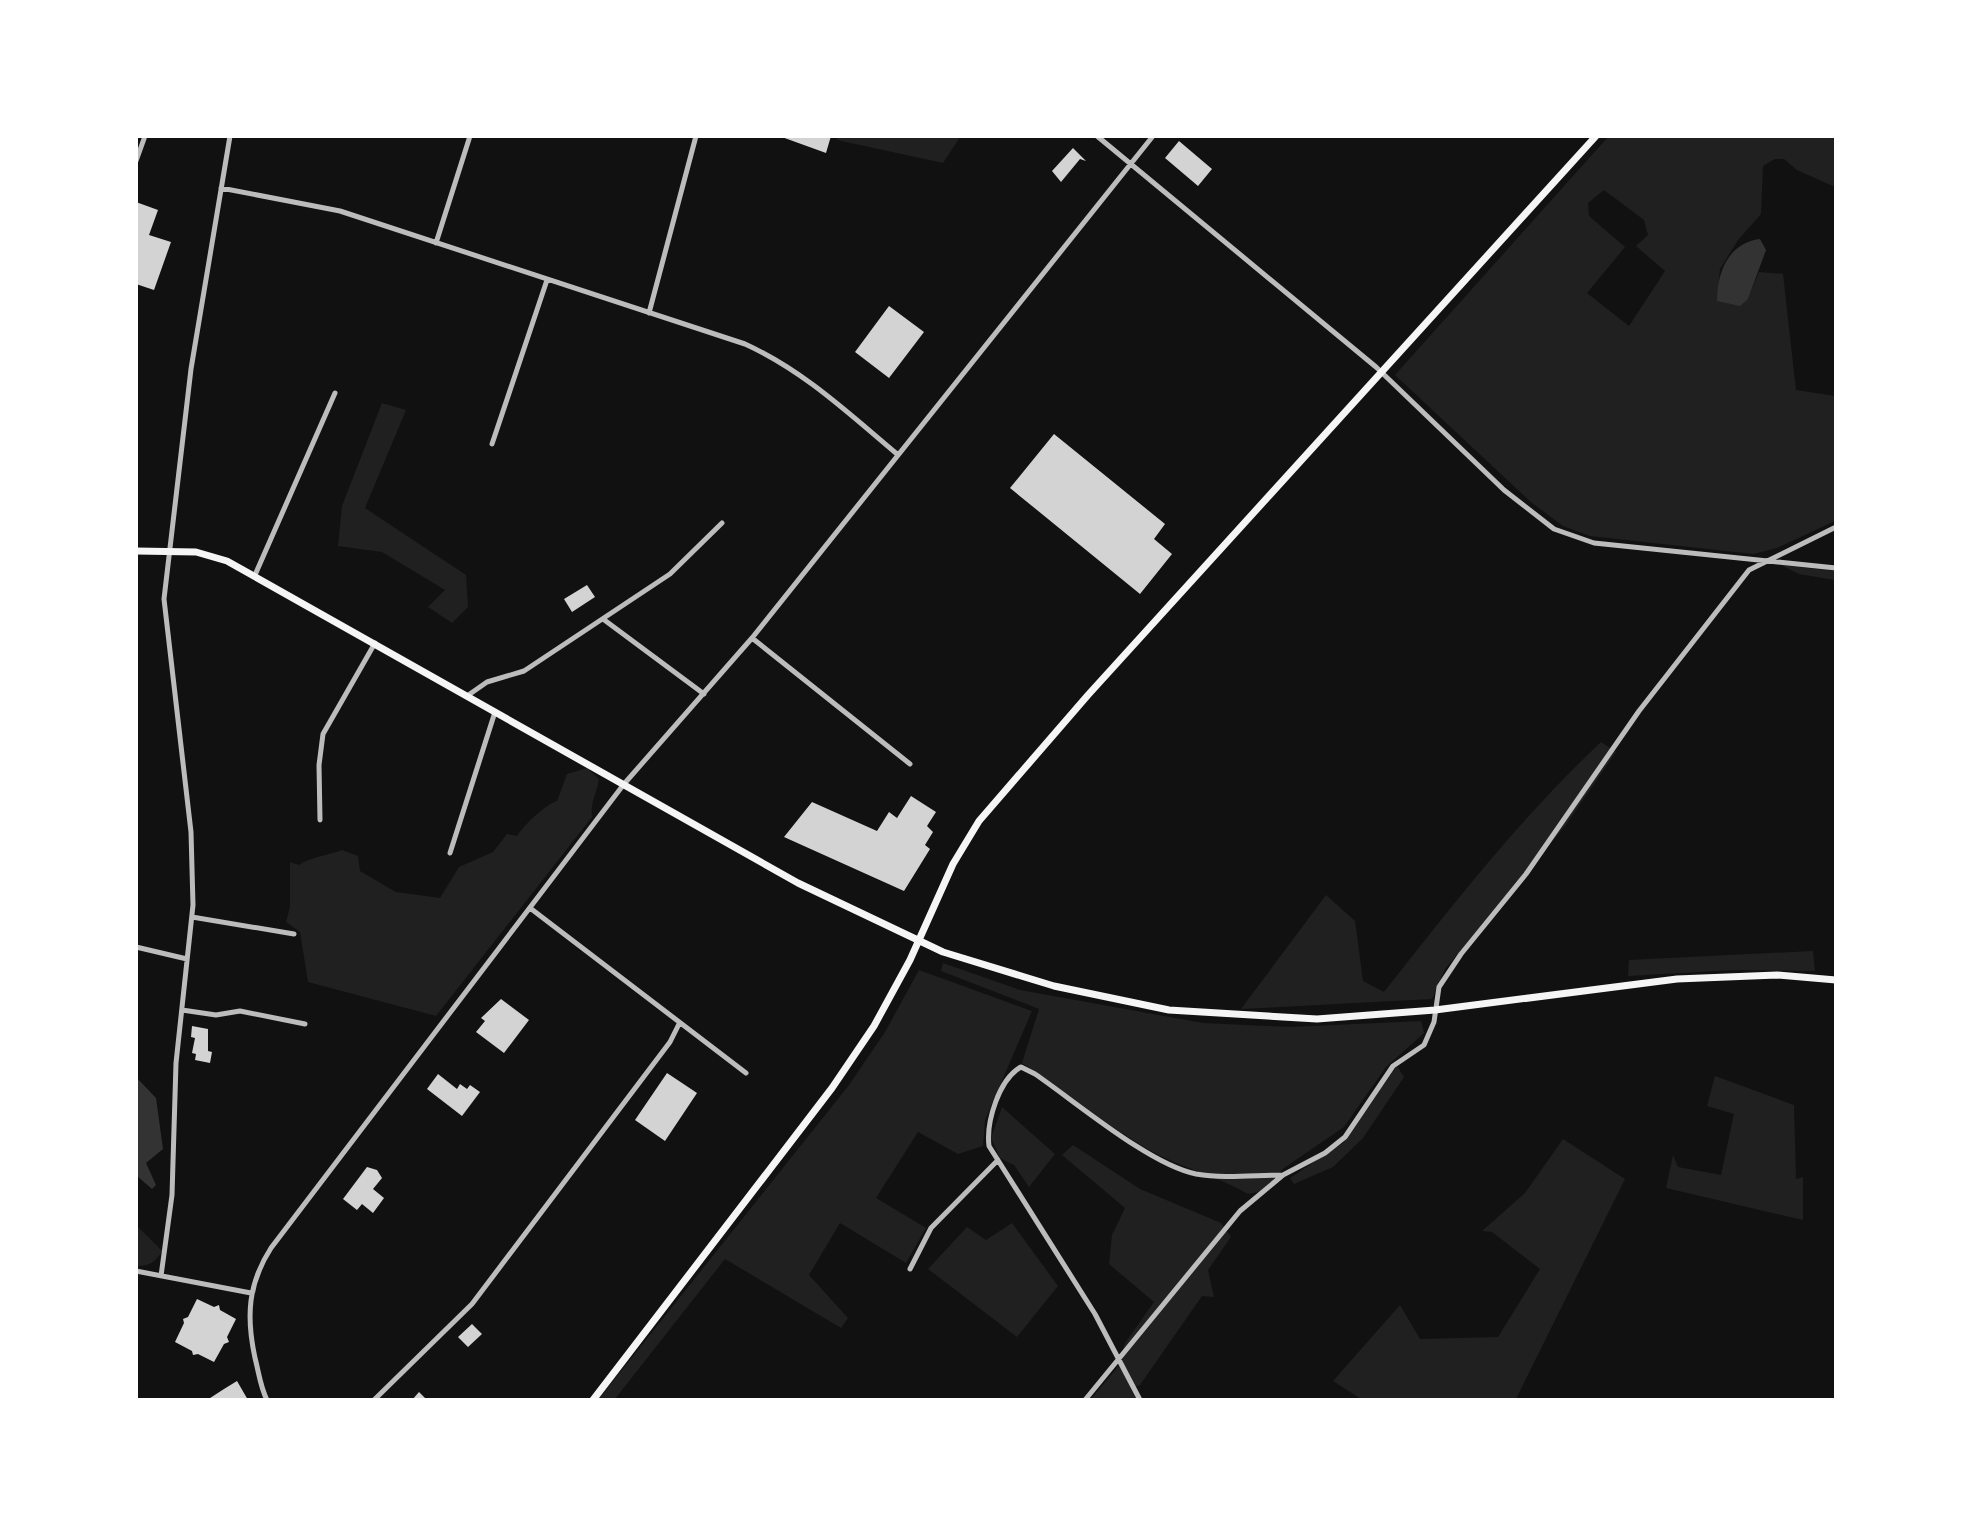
<svg xmlns="http://www.w3.org/2000/svg" width="1972" height="1536" font-family="Poppins,sans-serif">
  <style>
    .green { fill: #202020; fill-rule: evenodd }
    .water { fill: #333 }
    .building { fill: #d3d3d3 }
    .lines { fill: none; stroke-linecap: round; stroke-linejoin: round }
    .minor { stroke: #bcbcbc; stroke-width: 5 }
    .secondary { stroke: #f5f5f5; stroke-width: 7 }
  </style>
  <rect width="100%" height="100%" fill="#111"/>
  <path class="green" d="M839,136H960V137L943,163L837,140Z
    M1608,137H1835V187L1797,170L1784,159H1775L1763,166L1761,214L1738,240L1720,269L1717,301L1748,299L1759,272L1783,274L1796,390L1835,396V521L1777,548L1753,554L1590,536L1563,526L1532,503L1395,375ZM1604,190L1644,220L1648,235L1636,246L1665,271L1629,326L1587,293L1625,247L1589,216L1588,203Z
    M382,403L406,410L365,508L466,575L468,607L452,623L428,607L445,590L382,552L338,546L342,506Z
    M1781,565L1835,571V580L1799,574Z
    M1601,742L1616,752L1565,826L1445,969L1432,999L1241,1009L1326,895L1355,921L1363,981L1384,992C1452,906 1520,818 1601,742Z
    M587,768L599,779C597,793 590,802 592,817L436,1016L308,982L300,932L286,922L290,907V862L299,865C312,856 327,856 342,850L358,856L360,871L396,892L440,898L459,867L493,852L507,834L517,836C523,826 547,803 557,801L567,774Z
    M1813,951L1815,971L1732,970L1628,976L1629,960Z
    M943,963L1020,990L1203,1023L1291,1027L1421,1021L1424,1033L1386,1067L1344,1127L1284,1168L1262,1191L1248,1194C1217,1176 1182,1168 1151,1151C1106,1125 1064,1092 1022,1063L1039,1009L941,971Z
    M919,970L1032,1011L985,1120L983,1146L958,1154L918,1132L876,1198L926,1228L906,1263L840,1223L809,1275L848,1318L841,1328L725,1259L615,1399L598,1400L849,1085L885,1032Z
    M1397,1066L1404,1077L1363,1138L1333,1167L1294,1184L1290,1178L1343,1143Z
    M1715,1076L1794,1105L1796,1179L1803,1177V1220L1666,1188L1673,1155L1678,1167L1721,1175L1734,1114L1707,1106Z
    M1002,1107L1055,1154L1029,1187L1014,1165L1000,1158L991,1138Z
    M1563,1139L1625,1179L1516,1399H1361L1333,1381L1400,1305L1420,1339L1498,1337L1540,1269L1492,1232L1482,1231L1525,1193Z
    M1073,1145L1140,1189L1221,1223L1231,1237L1208,1270L1214,1297L1202,1296L1140,1385L1130,1388L1136,1399H1091L1117,1368L1125,1343L1154,1302L1109,1264L1112,1235L1125,1208L1062,1155Z
    M1012,1223L1058,1286L1017,1337L928,1269L967,1227L986,1240Z
    M137,1226L162,1251C156,1262 149,1266 137,1266Z"/>
  <path class="water" d="M1760,239L1766,250L1748,299L1740,306L1717,301C1717,273 1728,243 1760,239Z
    M137,1078L156,1098L163,1149L146,1163L156,1185L152,1189L137,1176Z"/>
  <path class="building" d="M779,136H831L826,153Z
    M1179,141L1212,169L1198,186L1165,158Z
    M1073,148L1086,161L1080,159L1061,182L1052,171Z
    M136,202L158,210L149,235L171,242L154,290L136,284Z
    M889,306L924,332L889,378L855,352Z
    M1054,434L1165,524L1154,539L1172,554L1140,594L1010,488Z
    M587,585L595,597L572,612L564,599Z
    M911,796L936,812L927,826L933,832L925,845L930,849L904,891L784,837L812,802L877,831L889,812L897,818Z
    M501,999L529,1020L504,1053L476,1032L485,1021L481,1018Z
    M192,1026L208,1029V1051L212,1052L210,1063L195,1060L196,1054L192,1053L195,1038L191,1037Z
    M667,1073L697,1093L665,1141L635,1120Z
    M438,1074L457,1089L460,1084L467,1089L470,1085L480,1092L462,1116L427,1089Z
    M367,1167L377,1170L382,1178L373,1189L384,1198L373,1213L362,1204L357,1210L343,1199Z
    M197,1299L214,1307L219,1305L220,1310L236,1319L227,1337L229,1342L224,1344L214,1362L198,1354L193,1355L192,1351L175,1342L184,1323L183,1319L188,1317Z
    M472,1324L482,1334L468,1347L458,1337Z
    M237,1381L248,1400H207L224,1389Z
    M419,1392L427,1400H412Z"/>
  <g class="lines">
    <path class="minor" d="M1097,136L1376,367L1504,490L1554,529L1594,543L1836,568
      M136,161L145,136
      M221,188L340,211L745,344C804,371 848,413 897,454
      M436,243L470,136
      M649,313L696,136
      M492,444L547,280
      M255,575L335,393
      M603,619L704,694
      M752,638L910,764
      M467,696L487,682L524,671L670,574L722,523
      M320,820L319,765L323,734L375,643
      M450,853L495,712
      M530,908L746,1073
      M192,917L294,934
      M136,947L187,959
      M182,1010L216,1015L240,1011L305,1024
      M910,1269L931,1228L998,1160
      M136,1271L251,1293
      M161,1276L172,1195L176,1063L193,905L191,832L164,599L191,369L230,136
      M267,1400C260,1386 259,1373 255,1358C246,1316 248,1284 271,1248L624,784L752,638L1153,136
      M374,1400L472,1304L670,1042L679,1024
      M1085,1400L1240,1211L1283,1175L1325,1153L1345,1137L1393,1066L1424,1045L1434,1022L1439,987L1461,954L1526,874L1639,711L1749,570L1836,527
      M1140,1400L1095,1314L989,1146C986,1122 999,1079 1021,1067L1035,1074C1076,1102 1150,1165 1196,1174C1225,1179 1254,1175 1283,1175"/>
    <path class="secondary" d="M136,551L196,552L227,561L798,883L943,952L1054,986L1169,1010L1317,1019L1435,1010L1677,979L1777,975L1836,980
      M593,1400L832,1088L874,1026L910,960L953,864L979,821L1088,695L1596,136"/>
  </g>
  <rect width="1972" height="1536" fill="none" stroke="#ffffff" stroke-width="276"/>
</svg>
